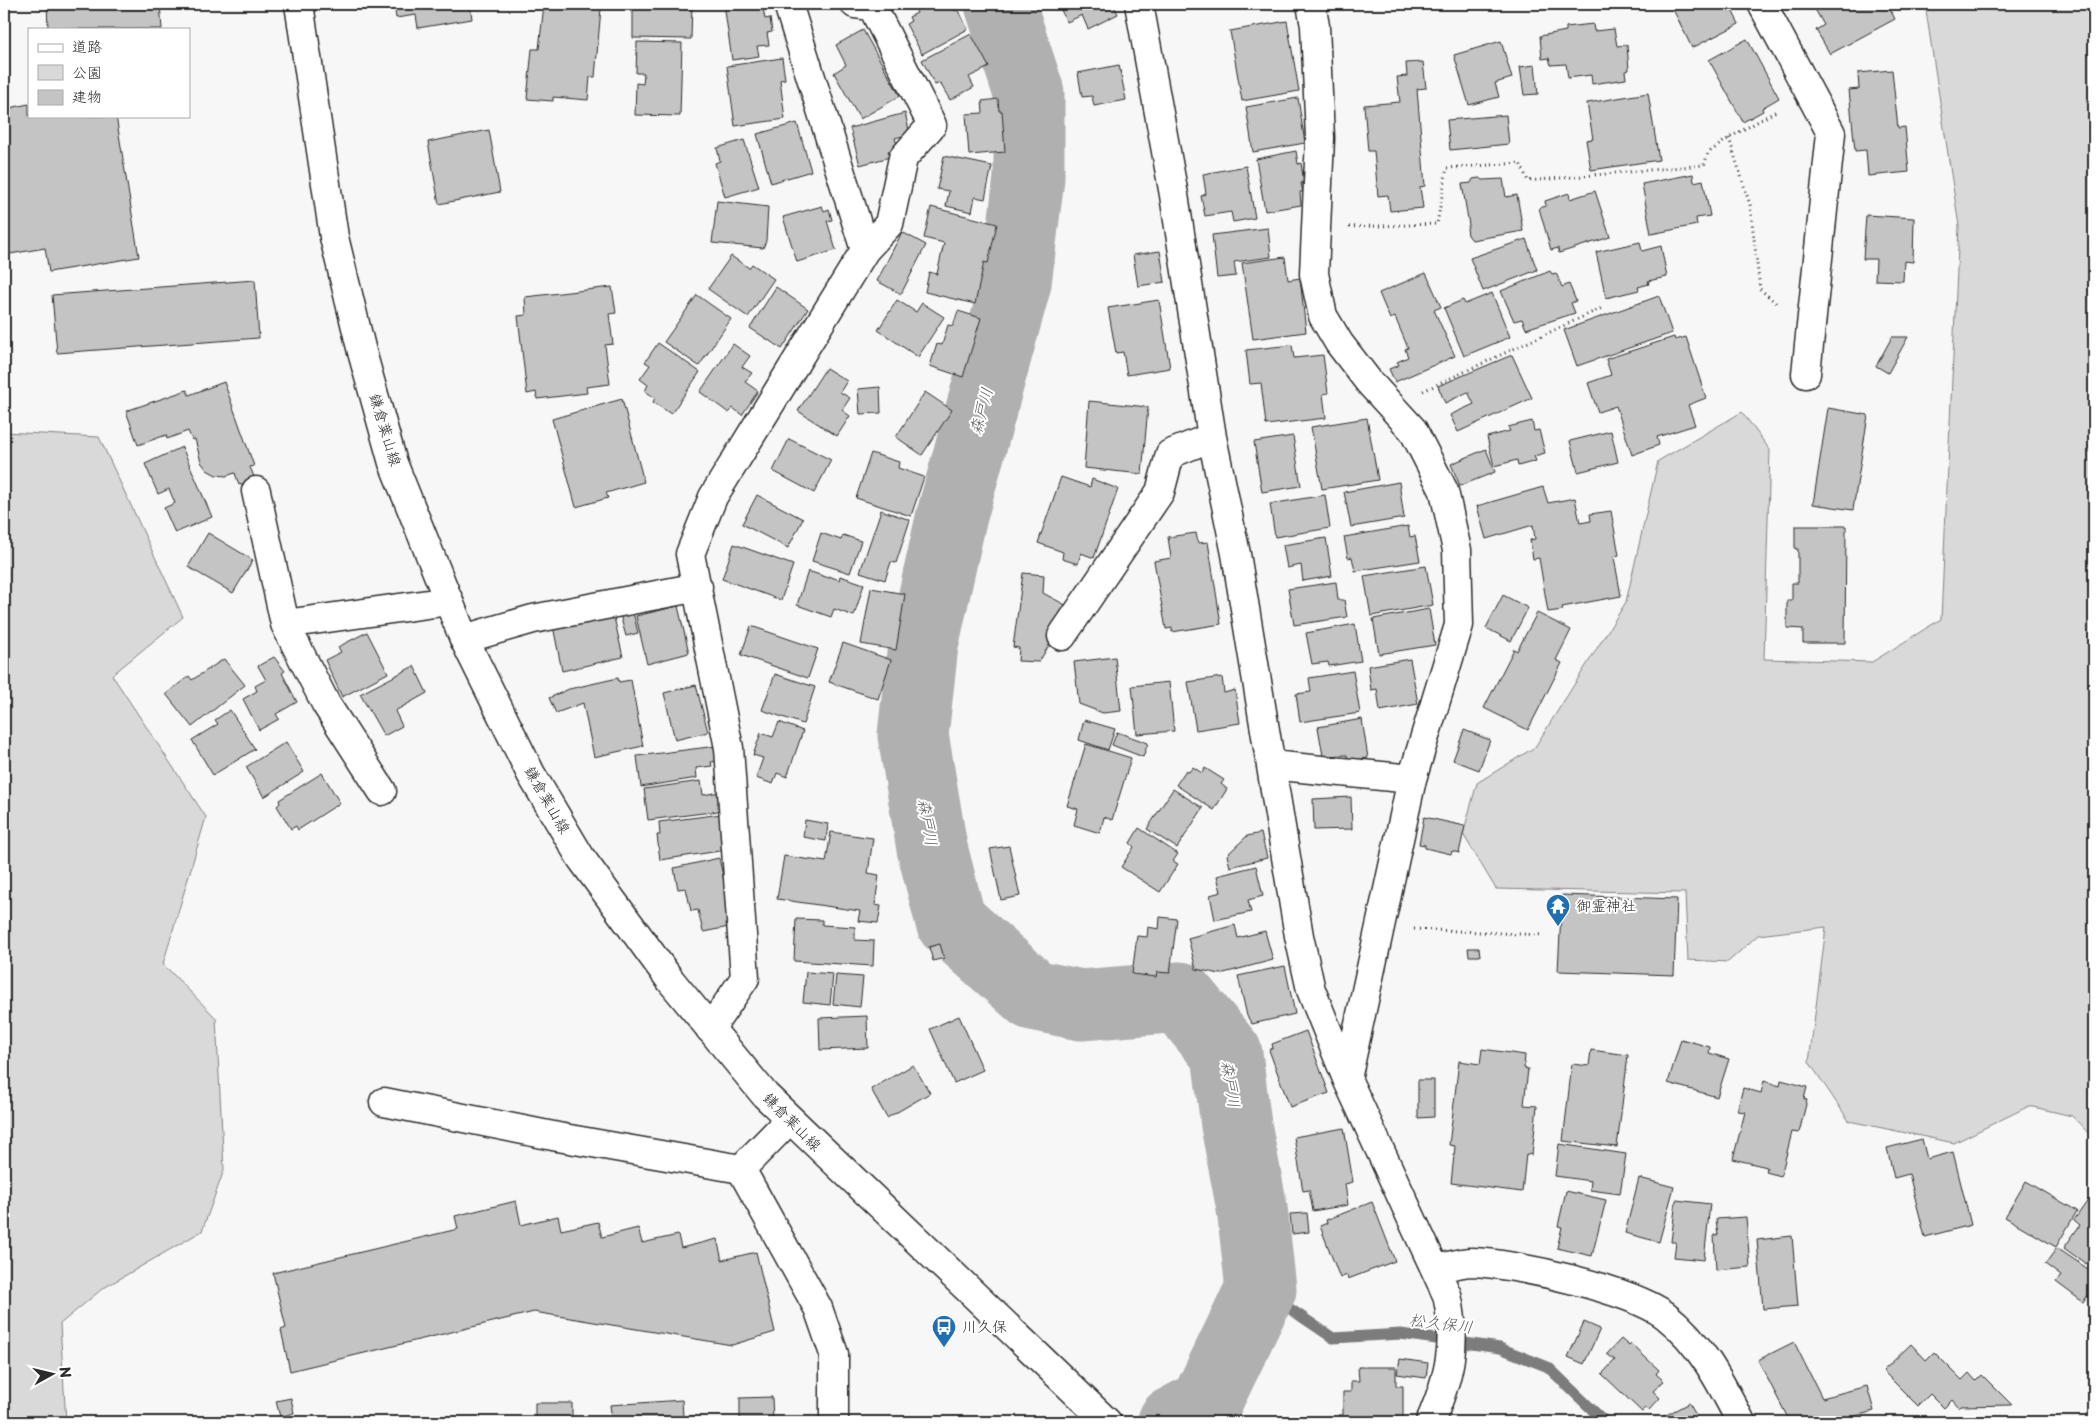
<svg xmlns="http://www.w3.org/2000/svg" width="2098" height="1426" font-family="'Playpen Sans','Klee One',sans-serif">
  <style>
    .green { fill: #d9d9d9; stroke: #828282 }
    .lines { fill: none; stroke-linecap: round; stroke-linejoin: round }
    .stream { stroke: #7b7b7b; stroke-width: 11 }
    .river { stroke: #b0b0b0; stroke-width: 71 }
    .building { fill: #c4c4c4; stroke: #2b2b2b }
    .minor-casing { stroke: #2b2b2b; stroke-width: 31 }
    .major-casing { stroke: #2b2b2b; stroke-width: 31 }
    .path { stroke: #2b2b2b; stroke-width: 3; stroke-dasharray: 1 4; stroke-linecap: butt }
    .minor { stroke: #fff; stroke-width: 28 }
    .major { stroke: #fff; stroke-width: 28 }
    .labels { text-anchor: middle; stroke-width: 4; stroke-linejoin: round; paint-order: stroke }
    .street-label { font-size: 15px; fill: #2b2b2b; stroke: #fff }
    .poi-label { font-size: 15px; fill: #2b2b2b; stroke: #fff; text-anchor: start }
    .water-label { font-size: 16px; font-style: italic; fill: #5a5a5a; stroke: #fff }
  </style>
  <rect width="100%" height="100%" fill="#f7f7f7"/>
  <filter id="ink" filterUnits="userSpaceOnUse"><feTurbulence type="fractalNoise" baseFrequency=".02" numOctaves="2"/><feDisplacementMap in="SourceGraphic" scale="10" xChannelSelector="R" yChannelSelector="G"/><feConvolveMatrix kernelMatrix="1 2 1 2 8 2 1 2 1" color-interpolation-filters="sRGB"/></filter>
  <g filter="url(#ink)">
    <path class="green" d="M1925,4H2094V1139L2072,1116L2029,1106L1954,1143L1849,1121L1809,1062L1826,927L1758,935L1728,962L1688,960L1685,893L1496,889L1463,834L1477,783L1535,747L1626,602L1658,461L1742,412L1770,450L1764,659L1872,662L1941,619L1959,226Z
      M4,432L99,437L183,617L112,675L206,817L163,964L216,1018L224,1170L202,1231L102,1289L60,1324L66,1422H4Z"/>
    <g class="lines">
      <path class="stream" d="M1261,1289L1333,1338L1401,1334L1500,1348L1548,1367L1605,1422"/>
      <path class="river" d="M1000,4L1029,93V178L1016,283L951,519L923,645L913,735L932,848L951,922L1033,995L1081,1005L1180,997L1227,1054L1236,1125L1252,1208L1261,1289L1205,1405L1173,1422"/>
    </g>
    <path class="building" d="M47,4H160L162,29H48Z
      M394,4H470L472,19L418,28L416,15L396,18Z
      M544,4L601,8L595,77H590L588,100L553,97V101L527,99L532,49H539Z
      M633,4H692L691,39L633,38Z
      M724,4H756L757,9L763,8L765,19L770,18L772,32L767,33L769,45L757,46L759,56L732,60Z
      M913,4H951L955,11L957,9L968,29L922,54L906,24L911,21L909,17L917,13Z
      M1058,4H1113L1118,14L1088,29L1082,15L1067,22Z
      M1673,4H1729L1739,24L1692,48L1671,5Z
      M1812,4H1887L1895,19L1830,54L1816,30L1824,25Z
      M1287,21L1299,91L1242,101L1230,31Z
      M1593,24L1594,31L1614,29L1617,46L1627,45L1629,70L1625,71L1626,79L1592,84L1591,75L1568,78L1566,64L1551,65L1549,58L1542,59L1540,36L1566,31V27Z
      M863,30L900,96L860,119L834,73L846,65L836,45Z
      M971,34L989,67L969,77L974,87L950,100L940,83L935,85L922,60Z
      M1747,39L1779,98L1762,108L1763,111L1743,122L1709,60Z
      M1501,41L1512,78L1495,83L1499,97L1469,105L1454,55Z
      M637,42L682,43L680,116L635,115L636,83L643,84L644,73H636Z
      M782,58L785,79L780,80L785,119L735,126L727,66Z
      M1423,62L1426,88L1417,89L1425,186L1420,187L1423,208L1390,211L1388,195L1378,196L1374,151H1368L1364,105L1400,102L1397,77L1407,76L1406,63Z
      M1119,65L1126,100L1094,106L1092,96L1082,97L1078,73Z
      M1535,65L1538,94L1524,95L1520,67Z
      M1892,70L1898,128L1905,127L1909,172L1868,176L1866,150L1855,151L1849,90L1859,89L1858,73Z
      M1648,93L1659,160L1591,170L1586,140L1593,139L1587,103Z
      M1298,98L1305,143L1253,152L1246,107Z
      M998,99L999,111H1002L1005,152L969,155L966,114L983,113L982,101Z
      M29,104V116H116L139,257L49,272L45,248L4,255V109Z
      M905,113L910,134L895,138L898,148L888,151L890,157L860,165L850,128Z
      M1506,115L1509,144L1450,150L1447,120Z
      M797,123L811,171L771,183L757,134Z
      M489,130L500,192L439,204L428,142Z
      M744,140L759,187L725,197L715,163L720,161L717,148Z
      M1296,151L1298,164L1301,163L1304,183H1301L1303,192H1300L1301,205L1265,211L1256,159Z
      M944,156L992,166L985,199L975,197L972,212L946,206L949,191L937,189Z
      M1246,166L1255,218L1233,222L1231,212L1205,216L1201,196L1206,194L1203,174Z
      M1693,174L1694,182L1703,180L1710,216L1696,218L1697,225L1651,234L1642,184Z
      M1479,178L1483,180L1503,179L1506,197L1517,195L1523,231L1472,240L1468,235L1467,228L1469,225L1462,184L1471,183L1473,179Z
      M1595,191L1610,237L1559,253L1558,248L1551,250L1539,208L1546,206L1545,201L1569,193L1570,199Z
      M717,201L768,207L766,241L763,248L712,243Z
      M822,206L824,211L829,209L832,220L827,221L836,250L797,262L783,217Z
      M931,207L997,224L988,263L984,262L975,304L925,292L929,272L937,274L944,243L924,238Z
      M1866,215L1914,218L1913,262L1904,261L1903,281L1875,280L1876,259H1863Z
      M1268,228L1271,257L1234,262L1236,276L1217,278L1212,235Z
      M902,232L926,245L901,294L877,281Z
      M1526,239L1537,270L1483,291L1470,258Z
      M1640,242L1642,251L1661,246L1667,277L1648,281L1649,284L1638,287L1639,290L1606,298L1596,252Z
      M1160,251L1165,282L1138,286L1133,255Z
      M731,256L749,268L752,264L774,279L748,317L708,289Z
      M1285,257L1288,280L1300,278L1306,332L1253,339L1242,263Z
      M1550,271L1552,274L1556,273L1562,287L1569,284L1576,301L1571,303L1575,313L1526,329L1522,319L1514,321L1501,291Z
      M1426,273L1441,307L1434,310L1455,356L1395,382L1389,369L1399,365L1397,362L1408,357L1405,349L1408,348L1395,317L1390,319L1379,293Z
      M255,280L259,338L57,353L52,295Z
      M612,287L616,313L609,314L613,344L605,345L610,384L586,387L587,393L537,399L536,392L527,394L518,316L526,315L525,297Z
      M776,287L808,309L782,349L750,328Z
      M1492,293L1510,337L1464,356L1444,308L1463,300L1465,304Z
      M697,295L731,319L699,366L664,342Z
      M1659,296L1672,333L1577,366L1564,330Z
      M897,300L916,312L922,303L944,317L918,357L878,330Z
      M1159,300L1170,368L1127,375L1123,352L1116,353L1108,308Z
      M958,311L981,318L963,377L930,366L937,344L942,345L948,325L953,326Z
      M1674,337L1675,340L1686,337L1706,398L1688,405L1695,425L1657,437L1659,445L1632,455L1616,406L1598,412L1588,383L1611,375L1606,359Z
      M1892,337H1908L1888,373L1876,366Z
      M658,343L700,372L671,414L653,402L655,398L645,391L648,385L640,379L650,365L645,362Z
      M733,344L750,356L742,367L752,373L745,382L758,391L742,415L733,408L729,413L700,392Z
      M1292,345L1294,358L1323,355L1328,393L1323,394L1326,418L1266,425L1261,383L1250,384L1246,350Z
      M1512,355L1532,398L1458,432L1450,415L1474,404L1468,392L1445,403L1438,386Z
      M826,368L847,381L840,392L850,398L842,410L850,416L837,436L798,411Z
      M224,382L254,466L250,467L255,479L239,485L235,473L226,476L216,475L207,470L201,462L195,439L192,440L188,431L167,439L166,435L138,445L126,411L187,390L189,395Z
      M880,387L881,413L860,414L858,389Z
      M925,392L952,410L922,455L896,437Z
      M622,399L644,482L606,493L608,498L576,507L552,419Z
      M1089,401L1148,407L1142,474L1084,468Z
      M1828,408L1868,415L1853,510L1813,504Z
      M1367,418L1378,480L1322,489L1311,427Z
      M1532,421L1534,431L1539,430L1545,453L1534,456L1536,461L1518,466L1517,460L1494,466L1487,437L1510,431L1508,427Z
      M1611,431L1618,462L1578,472L1570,441Z
      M1293,436L1301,486L1262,492L1254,442Z
      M789,439L831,460L814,493L773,471Z
      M182,447L212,517L175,533L164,508L175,503L169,489L158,494L145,464Z
      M1486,449L1495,472L1460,486L1451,464Z
      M871,453L899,462L898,468L924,477L911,516L856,498Z
      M1061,477L1090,487L1092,479L1118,489L1094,558L1081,553L1078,564L1062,559L1063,552L1038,543Z
      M1399,482L1404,518L1351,527L1344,492Z
      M1543,487L1548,503L1575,498L1580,523L1591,521L1590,514L1611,511L1619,555L1614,557L1621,596L1562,607L1563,610L1548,612L1539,558L1533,559L1530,540L1535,539L1533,525L1486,539L1477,506Z
      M757,495L803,519L788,548L742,524Z
      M1325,495L1330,528L1275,537L1270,504Z
      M881,510L910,520L896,563L891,562L885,580L860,572Z
      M1408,526L1410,537L1415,536L1420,561L1355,571L1352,557L1348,558L1344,537Z
      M1795,526H1846L1845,643H1803V629L1787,628V600H1792V583H1798V549H1795Z
      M208,533L253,560L233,593L188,567Z
      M821,533L841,540L843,535L861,541L850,573L812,561Z
      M1196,533L1198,543L1208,542L1221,624L1172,632V628L1166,629L1154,561L1171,558L1168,537Z
      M1326,538L1332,576L1303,581L1301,565L1287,568L1283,545Z
      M734,544L793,565L781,600L722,579Z
      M1426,566L1433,605L1371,616L1364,576Z
      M808,571L829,578V576L839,580L840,576L864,584L854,616L834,609L831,617L797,605Z
      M1023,573L1044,575L1043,593L1071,608L1039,662L1018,661L1019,648L1013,647Z
      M1336,582L1338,600H1344L1347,617L1294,625L1288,589Z
      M871,588L905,594L896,650L861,644Z
      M1503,595L1528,608L1511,641L1486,628Z
      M678,606L689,653L647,664L636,616Z
      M1429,609L1435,645L1379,654L1373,619Z
      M633,612L638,633L626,636L620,615Z
      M613,613L623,657L562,671L553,626Z
      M1537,613L1571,630L1556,660L1562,663L1528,730L1484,708L1514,649L1517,651Z
      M1355,624L1361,661L1329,666L1328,662L1312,664L1306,633Z
      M751,626L818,649L808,678L741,655Z
      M367,632L388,673L342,697L325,660L341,652L338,647Z
      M843,643L891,660L878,699L829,682Z
      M274,657L285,671L282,673L297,702L276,714L279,719L259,730L243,699L257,691L255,686L266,680L258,666Z
      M1115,657L1121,711L1103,713L1079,704L1074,662Z
      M224,659L245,685L192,727L166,694L189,676L192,680Z
      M1410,659L1418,704L1380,711L1377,689L1371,690L1368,666Z
      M414,666L427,693L395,711L402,726L384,736L360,694Z
      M1353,671L1360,713L1300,722L1296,694L1311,692L1309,678Z
      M775,674L815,687L803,724L762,710Z
      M1222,677L1224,693L1235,690L1240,723L1196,730L1188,682Z
      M618,678L619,682L631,680L643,746L594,757L583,703L556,713L549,698L569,689Z
      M1169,682L1174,731L1137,734L1132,686Z
      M696,685L708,732L675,740L664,693Z
      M230,710L255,749L213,775L192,740L218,724L215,720Z
      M1362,719L1368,758L1348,761L1347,755L1323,756L1318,727Z
      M1084,720L1115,729L1108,750L1079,740Z
      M779,722L803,731L787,777L777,773L773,784L756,778L763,758L753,755L761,733L773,737Z
      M1464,730L1490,740L1479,770L1453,760Z
      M1117,732L1148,743L1143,757L1112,745Z
      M286,742L304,772L264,797L246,767Z
      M1086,744L1131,758L1112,820L1104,817L1100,833L1074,825L1078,809L1067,806Z
      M717,746L718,761L711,762L712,766L696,768L697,778L641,787L637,756Z
      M1193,767L1202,773L1205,768L1224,780L1221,784L1227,789L1214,810L1176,785L1186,770L1189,772Z
      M322,773L340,803L298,830L296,826L291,829L277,806L280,803L279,800Z
      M701,781L703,795L725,791L727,810L648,820L644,789Z
      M1173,789L1203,808L1177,848L1147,829Z
      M1351,797L1352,829L1314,830L1313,799Z
      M722,814L726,850L660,860L657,835H660L659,822Z
      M1424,817L1465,826L1459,853L1452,851L1451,854L1425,848V845L1419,844Z
      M805,820L828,824L826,841L803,837Z
      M1139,828L1178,854L1173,861L1178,864L1160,892L1121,867L1134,847L1130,843Z
      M831,832L873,838L868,873L879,875L875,905L881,906L878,923L858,921L860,911L777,899L784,856L826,862Z
      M1261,833L1267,858L1230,867L1227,855L1247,836Z
      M1009,846L1020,896L1001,900L990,849Z
      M719,858L734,926L703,932L698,910L691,911L686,888L678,889L674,868Z
      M1256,866L1263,896L1248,900L1251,912L1215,920L1210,895L1221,892L1217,876Z
      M1562,895L1677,899L1674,975L1558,971Z
      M1160,917L1177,919L1170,973L1157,972L1156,977L1132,974L1137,936L1147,937L1148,927L1159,929Z
      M796,919L822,920V925L855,927V940L874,941L873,966L794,961Z
      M1235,925L1238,938L1265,931L1273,960L1220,974L1196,969L1188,938Z
      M940,944L944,958L933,961L929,947Z
      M1468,948H1479L1480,956H1469Z
      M1285,966L1295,1014L1252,1024L1247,1016L1238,976Z
      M806,972L833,974L830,1005L803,1002Z
      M836,975L863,977L860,1007L833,1004Z
      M867,1016L868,1048L820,1050L819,1018Z
      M959,1016L983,1070L954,1083L930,1029Z
      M1306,1031L1329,1093L1290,1107L1269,1050L1273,1048L1272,1044Z
      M1681,1039L1710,1047L1709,1053L1729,1059L1717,1097L1668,1083Z
      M1482,1049L1525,1055L1524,1068L1528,1069L1524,1105L1537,1106L1532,1155L1526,1154L1522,1192L1451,1183L1455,1146L1449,1145L1459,1061L1480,1064Z
      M1591,1050L1628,1055L1617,1147L1563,1141L1572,1064L1589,1066Z
      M913,1065L930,1093L887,1118L871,1089Z
      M1418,1080H1434V1117L1418,1118Z
      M1781,1080L1807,1087L1804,1099L1807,1100L1799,1133L1792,1132L1781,1176L1766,1172L1767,1167L1733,1159L1745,1112L1737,1111L1743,1088L1761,1093L1764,1081L1780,1086Z
      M1344,1128L1353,1182L1345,1184L1348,1205L1313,1211L1309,1190L1303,1191L1294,1137Z
      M1922,1139L1927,1159L1953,1152L1971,1225L1925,1237L1909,1174L1894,1178L1887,1148Z
      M1559,1144L1626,1154L1620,1194L1590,1190L1591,1181L1555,1176Z
      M1639,1178L1674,1187L1659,1242L1625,1233Z
      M2026,1181L2077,1211L2056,1247L2005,1217Z
      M1566,1191L1606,1200L1592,1256L1557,1248L1562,1227L1558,1226Z
      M2094,1192V1263L2089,1259L2086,1264L2064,1248L2080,1225L2074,1220Z
      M1676,1200L1710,1204L1704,1260L1674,1257L1676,1242H1671Z
      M516,1201L521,1225L558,1216L561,1230L598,1222L602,1237L638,1228L642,1243L678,1235L681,1248L717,1239L722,1260L756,1252L775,1332L732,1345L534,1312L290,1371L281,1330L286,1328L273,1273L458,1229L455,1216Z
      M1372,1202L1395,1261L1348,1279L1347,1275L1340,1278L1320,1226L1327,1223L1326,1220Z
      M1307,1213L1309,1232L1292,1234L1290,1214Z
      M1746,1217L1750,1267L1716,1270L1714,1235H1718L1716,1219Z
      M1792,1236L1798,1306L1763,1309L1757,1240Z
      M2057,1248L2094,1273V1287L2083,1302L2056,1282L2061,1276L2045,1264Z
      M1584,1322L1600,1329L1584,1364L1568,1357Z
      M1621,1339L1629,1346L1631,1344L1659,1370L1656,1374L1664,1381L1653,1391L1660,1398L1649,1410L1646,1408L1642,1412L1602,1374L1615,1360L1607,1354Z
      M1794,1342L1822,1398L1867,1386L1874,1411L1833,1422H1790L1758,1360Z
      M1911,1344L1926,1360L1934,1352L1962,1380L1969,1373L1976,1381L1982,1375L2012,1405L1961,1406L1959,1408L1952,1400L1944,1408L1930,1394L1918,1406L1883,1371Z
      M1400,1359L1428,1363L1426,1378L1397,1374Z
      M1358,1367H1396V1386H1403V1422H1339V1415H1343V1392H1351V1381H1359Z
      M772,1397L773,1422H740V1398Z
      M291,1398L294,1413L280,1417L276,1401Z
      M682,1400L683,1417L694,1416L695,1422H612L610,1405Z
      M535,1403H572V1422H535Z
      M1689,1403L1700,1422H1653Z"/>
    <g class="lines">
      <defs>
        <path id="minor" d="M855,4L872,6L932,125L903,158L889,224L865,250
          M1139,4L1174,195L1212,437L1236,554L1299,936L1311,990L1347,1079L1447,1295C1458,1343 1449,1378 1430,1422
          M1311,4L1315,26L1320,138L1314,274L1323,316L1339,343L1369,382L1413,430L1444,491L1457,550L1459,625L1412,779L1347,1079
          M1762,4L1831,133L1806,374
          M256,491L285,624
          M1062,636L1160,492L1170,454L1212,437
          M464,639L533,619L698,587
          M1271,765L1412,779
          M382,791L326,704L285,624L449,601
          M710,1029L745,978L729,748L690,554L713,497L865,250L788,4
          M384,1102L558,1137L741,1169L789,1120
          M741,1169L818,1308L834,1354V1422
          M1435,1269C1447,1267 1460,1262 1472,1262C1515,1263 1631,1290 1665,1315C1701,1343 1721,1383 1741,1422"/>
        <path id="major" d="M299,4L334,237L362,352L393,463L464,639L531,774L581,858L671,981L765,1095L1107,1422"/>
      </defs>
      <use href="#minor" class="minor-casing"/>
      <use href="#major" class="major-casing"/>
      <path class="path" d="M1729,138L1750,205L1760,289L1777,304
        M1349,227L1437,224L1447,168L1520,163L1528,181L1704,165L1708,153L1729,138L1778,110
        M1423,391L1604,307
        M1414,929L1543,935"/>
      <use href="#minor" class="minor"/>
      <use href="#major" class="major"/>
    </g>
  </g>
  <defs>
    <symbol id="temple-pin" viewBox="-11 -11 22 30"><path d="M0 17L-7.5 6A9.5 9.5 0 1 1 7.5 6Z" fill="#1f6fb2" stroke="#fff"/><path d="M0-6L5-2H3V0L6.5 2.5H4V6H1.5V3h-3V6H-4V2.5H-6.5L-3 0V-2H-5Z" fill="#fff"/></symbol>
    <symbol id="bus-pin" viewBox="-11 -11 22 30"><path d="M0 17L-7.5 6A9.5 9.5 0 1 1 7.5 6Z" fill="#1f6fb2" stroke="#fff"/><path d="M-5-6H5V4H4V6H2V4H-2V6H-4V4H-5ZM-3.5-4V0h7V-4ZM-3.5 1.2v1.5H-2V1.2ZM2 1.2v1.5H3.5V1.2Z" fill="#fff"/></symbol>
  </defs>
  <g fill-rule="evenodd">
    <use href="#temple-pin" x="1544" y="892" width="28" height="38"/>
    <use href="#bus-pin" x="930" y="1313" width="28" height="38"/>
  </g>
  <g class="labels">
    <g class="street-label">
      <text transform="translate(385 430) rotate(73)" y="5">鎌倉葉山線</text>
      <text transform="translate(547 800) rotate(60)" y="5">鎌倉葉山線</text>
      <text transform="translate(792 1122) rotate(45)" y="5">鎌倉葉山線</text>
    </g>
    <g class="poi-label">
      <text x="1576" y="911">御霊神社</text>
      <text x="962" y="1332">川久保</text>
    </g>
    <g class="water-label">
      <text transform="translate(981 411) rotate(-75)" y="6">森戸川</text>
      <text transform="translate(928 822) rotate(80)" y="6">森戸川</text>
      <text transform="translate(1231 1084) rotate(81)" y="6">森戸川</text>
      <text transform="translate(1441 1323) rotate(7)" y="6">松久保川</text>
    </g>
  </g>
  <rect width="2098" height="1426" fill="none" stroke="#fff" stroke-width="20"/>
  <rect x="10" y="10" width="2078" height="1406" fill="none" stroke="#2b2b2b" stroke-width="2" filter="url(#ink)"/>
  <rect x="28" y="28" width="162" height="90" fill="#ffffff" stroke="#aaaaaa"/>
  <rect x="38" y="44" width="25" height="8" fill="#ffffff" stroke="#aaaaaa"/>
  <text x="72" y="52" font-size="15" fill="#2b2b2b">道路</text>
  <rect x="38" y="65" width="25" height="15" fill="#d9d9d9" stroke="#aaaaaa"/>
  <text x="72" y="78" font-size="15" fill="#2b2b2b">公園</text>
  <rect x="38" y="90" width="25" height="15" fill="#c4c4c4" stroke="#aaaaaa"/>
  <text x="72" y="102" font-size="15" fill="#2b2b2b">建物</text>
  <g transform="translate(52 1374) rotate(82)" stroke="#ffffff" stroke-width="4" paint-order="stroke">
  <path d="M0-4L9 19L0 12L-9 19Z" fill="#2b2b2b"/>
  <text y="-8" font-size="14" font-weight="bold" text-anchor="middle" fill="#2b2b2b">N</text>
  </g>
</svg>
